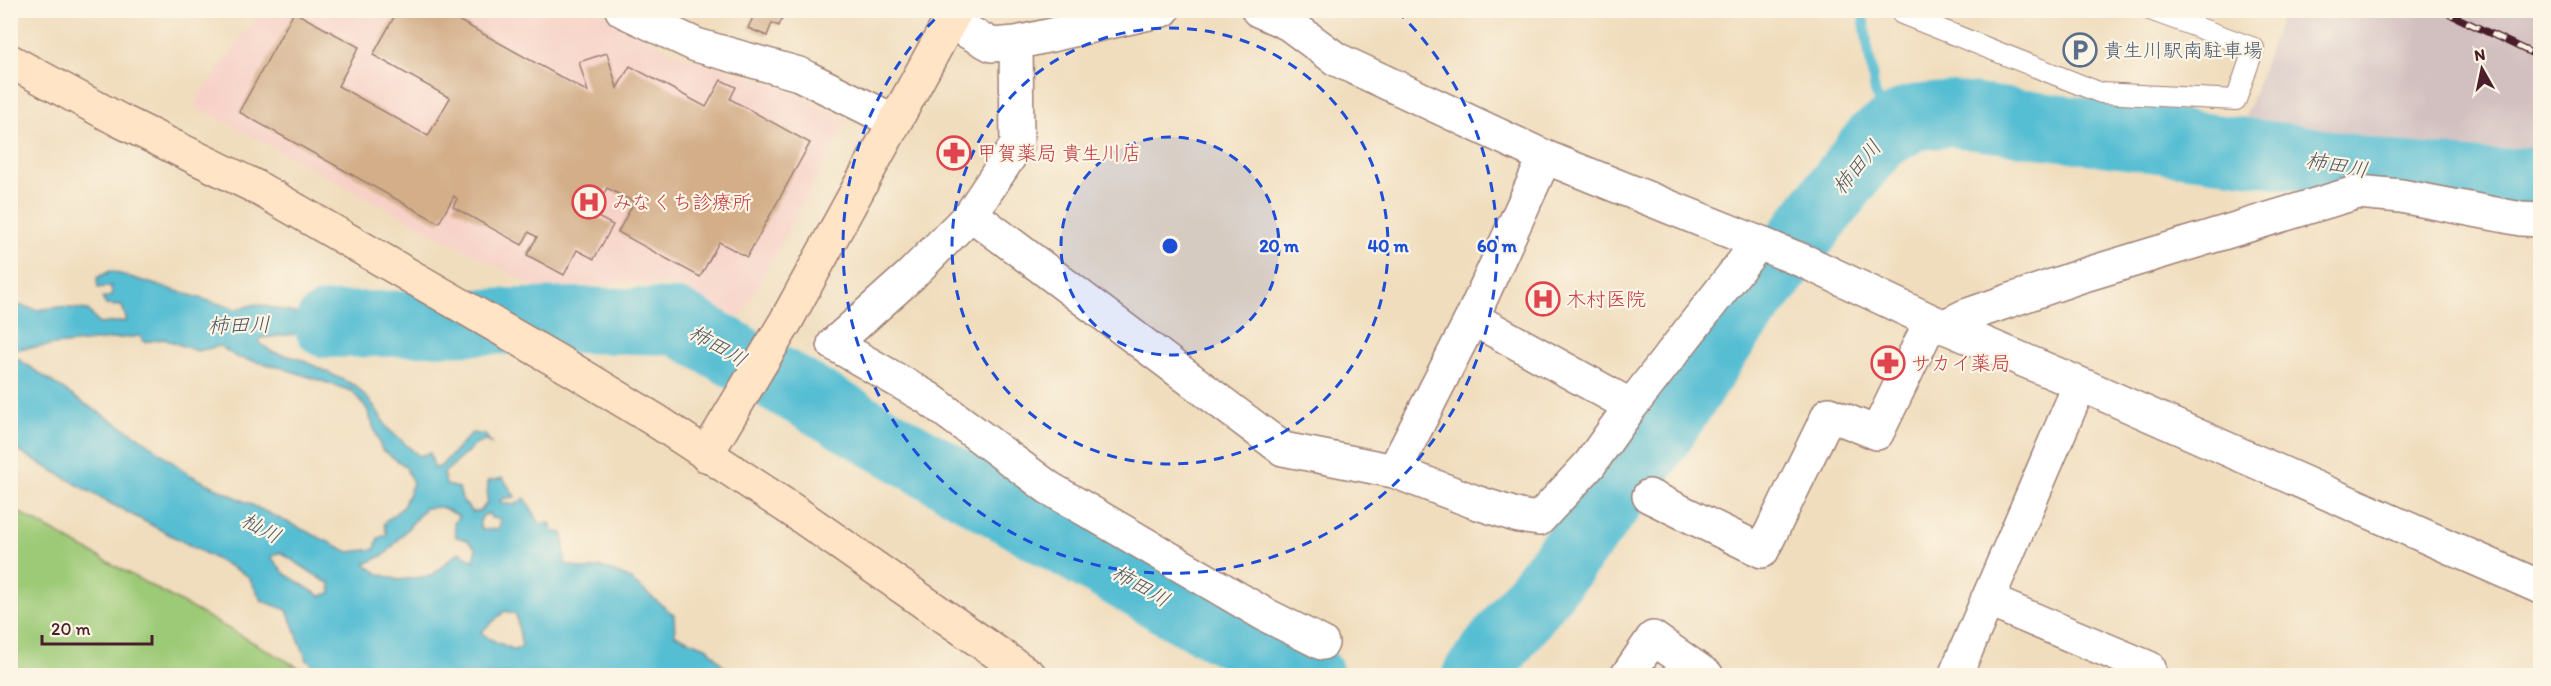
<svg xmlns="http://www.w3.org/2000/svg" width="2551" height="686" font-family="Itim,'Klee One',sans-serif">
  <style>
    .built { fill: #f7d1c7 }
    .industrial { fill: #d2bfc0 }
    .green { fill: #9dca77; stroke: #747451; stroke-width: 1.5 }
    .water { fill: #56bed3; stroke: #506e7f; stroke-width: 1.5; fill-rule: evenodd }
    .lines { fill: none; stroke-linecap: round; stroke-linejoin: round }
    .stream { stroke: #56bed3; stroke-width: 10 }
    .river { stroke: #56bed3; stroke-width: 66 }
    .building { fill: #d3ae89 }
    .lane-casing { stroke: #9d7e74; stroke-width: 22 }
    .street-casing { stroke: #9d7e74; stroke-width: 36 }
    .secondary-casing { stroke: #9d7e74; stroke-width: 36 }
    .lane { stroke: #fff; stroke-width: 20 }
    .street { stroke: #fff; stroke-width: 33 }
    .secondary { stroke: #ffe4c6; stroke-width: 33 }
    .rail-casing { stroke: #4a1f2b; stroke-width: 7 }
    .rail { stroke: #fcf5e5; stroke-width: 4.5; stroke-dasharray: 14; stroke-linecap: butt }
    .ring { fill: none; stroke: #1d4ed8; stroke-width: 3; stroke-dasharray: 10 8 }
    .labels { text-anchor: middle; stroke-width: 4.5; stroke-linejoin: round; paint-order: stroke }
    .service-label { font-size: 20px; fill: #4e5e75; stroke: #fcf5e5; text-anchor: start }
    .health-label { font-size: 20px; fill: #be3a42; stroke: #fcf5e5; text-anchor: start }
    .water-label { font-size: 21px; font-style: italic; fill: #4e5766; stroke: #fcf5e5 }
    .centre { fill: #1d4ed8; stroke: #fcf5e5; stroke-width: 3 }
    .ring-label { font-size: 18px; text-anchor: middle; font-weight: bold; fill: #1d4ed8; stroke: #fcf5e5; stroke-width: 4.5; stroke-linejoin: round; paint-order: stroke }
  </style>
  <rect width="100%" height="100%" fill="#fcf5e5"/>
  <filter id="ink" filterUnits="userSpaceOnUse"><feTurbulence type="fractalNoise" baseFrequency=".0167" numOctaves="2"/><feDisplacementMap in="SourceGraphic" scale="12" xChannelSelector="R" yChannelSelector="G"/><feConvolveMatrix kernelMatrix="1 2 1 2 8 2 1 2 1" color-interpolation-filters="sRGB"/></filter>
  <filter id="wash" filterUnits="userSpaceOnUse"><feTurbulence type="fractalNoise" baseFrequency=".008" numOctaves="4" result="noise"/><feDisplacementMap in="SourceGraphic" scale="24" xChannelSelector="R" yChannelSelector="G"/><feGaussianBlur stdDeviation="1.35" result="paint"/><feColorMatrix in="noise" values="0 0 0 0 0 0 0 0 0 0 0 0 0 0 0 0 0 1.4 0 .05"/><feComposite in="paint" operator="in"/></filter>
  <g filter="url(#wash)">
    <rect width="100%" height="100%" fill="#f0ddbd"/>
    <path class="built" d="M593,10L672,52L775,85L847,121L740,319L671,284L621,283L539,289L193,105L261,11Z"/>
    <path class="industrial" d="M2279,11H2540V163L2519,165L2244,121L2283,13Z"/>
    <path class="green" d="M11,508L303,670L307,675H11Z"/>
    <path class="water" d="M110,271L236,309L257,304L302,315L390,312L410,318L423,328L335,330L260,338V343L272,352L300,359L356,386L374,406L388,429L419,456L430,453L434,468L440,467L472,433L485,435L492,444L485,440L477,443L444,473L446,485L459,488L462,500L472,512L480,511L487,503L488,481L503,478L515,497L501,499V503L515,505L525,498L540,524L550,523L553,532L563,533L565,564L586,570L601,567L627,577L674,615L675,635L708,648L731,675H326L307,660L287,610L262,601L248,576L110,503L11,447L12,355L85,404L138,436L190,475L349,552L375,549L378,538L387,535L384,523L403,507L413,483L405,466L382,450L367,409L352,391L282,368L236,357L220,346L197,351L164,339L144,342L140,336L16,349L11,348V303L36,310L60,307L88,310L99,324L127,321L122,306L106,305L102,298L112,296L111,286L98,288L97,278ZM441,507L459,516L454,523L456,537L467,540L476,548L474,561L459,552L431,576L399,580L379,574L365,564L386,554L425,508ZM489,513L491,518L501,519L499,529L483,530L479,525L482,516ZM280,552L326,582H330L331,593L320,596L285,574L271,557ZM505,611L516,614L522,646L514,650C504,644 488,641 481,632Z"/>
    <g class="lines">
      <path class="stream" d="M1862,10L1875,92L1890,131
        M703,335L718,315"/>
      <path class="river" d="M327,325L577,320L677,322L1184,611L1311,676
        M1475,676L1648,452L1726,334L1876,140L1912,118L1952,114L2293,157L2385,173L2492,183L2540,179"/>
    </g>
    <g id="blocks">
      <path class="building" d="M398,10H440L588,92L579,62L607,53L617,88L630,66L706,107L721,80L736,87L730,99L810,143L747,257L719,242L700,277L618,232L634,202L607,188L592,214L613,225L594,259L577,250L564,275L527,255L537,237L529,232L522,245L453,207L457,199L454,196L439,223L239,112L294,12L359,47L338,86L428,136L450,98L373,55Z
        M742,10H785L779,26L772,23L767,36L748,28L754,15Z"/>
    </g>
  </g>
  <g filter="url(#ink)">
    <use href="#blocks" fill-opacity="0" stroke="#9d7e74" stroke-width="1.5"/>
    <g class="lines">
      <defs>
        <path id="lane" d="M1902,10V14L2101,93L2236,100L2254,48L2150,10"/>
        <path id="street" d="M622,10L696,45L799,74L894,121
          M1258,10L1289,24L1336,59L1545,157L1806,262L1931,321L2080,384L2540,587
          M950,22L992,45L1016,43L1163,10
          M1016,43L1017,145L971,214L911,275L834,344L928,398L1049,488L1264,614L1322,643
          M971,214L1283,449L1394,471L1475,502L1519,516L1539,519L1590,464L1631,406L1759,242
          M1472,318L1631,406
          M1943,327L1965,316L2081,276L2358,192L2401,196L2521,219L2540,220
          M1394,471L1472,318L1545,157
          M1649,496L1762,551L1829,414L1877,433L1931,321
          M1987,600L2149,668
          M1627,676L1653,638L1707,676
          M1955,676L2080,384"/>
        <path id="secondary" d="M10,61L119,120L256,187L573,370L655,420L792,510L1030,676
          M706,455L786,321L956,10"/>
      </defs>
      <use href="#lane" class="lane-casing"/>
      <use href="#street" class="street-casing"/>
      <use href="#secondary" class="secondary-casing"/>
      <use href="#lane" class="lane"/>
      <use href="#street" class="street"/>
      <use href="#secondary" class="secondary"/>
      <defs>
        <path id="rail" d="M2441,10L2540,57
          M2537,10L2540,12"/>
      </defs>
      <use href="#rail" class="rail-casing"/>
      <use href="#rail" class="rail"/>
    </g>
  </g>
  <circle cx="1170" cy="246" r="109" fill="#1d4ed8" fill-opacity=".12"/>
  <g class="ring">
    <circle cx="1170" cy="246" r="109"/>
    <circle cx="1170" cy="246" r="218"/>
    <path d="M1397 11A327 327 0 1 1 943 11"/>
  </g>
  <defs>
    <symbol id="parking-ring" viewBox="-11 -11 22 22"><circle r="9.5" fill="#fcf5e5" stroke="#5c6f8a" stroke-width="1.5"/><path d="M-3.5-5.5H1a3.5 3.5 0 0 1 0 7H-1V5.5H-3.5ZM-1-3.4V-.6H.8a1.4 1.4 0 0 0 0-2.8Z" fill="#5c6f8a"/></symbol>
    <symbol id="pharmacy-ring" viewBox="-11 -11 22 22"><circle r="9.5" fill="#fcf5e5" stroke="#e0444e" stroke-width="1.5"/><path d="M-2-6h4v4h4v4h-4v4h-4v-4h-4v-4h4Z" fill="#e0444e"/></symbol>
    <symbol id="hospital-ring" viewBox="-11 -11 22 22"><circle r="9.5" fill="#fcf5e5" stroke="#e0444e" stroke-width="1.5"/><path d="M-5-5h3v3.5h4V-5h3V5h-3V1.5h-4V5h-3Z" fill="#e0444e"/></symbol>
  </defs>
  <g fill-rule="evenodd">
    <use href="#parking-ring" x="2061" y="31" width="38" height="38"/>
    <use href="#pharmacy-ring" x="935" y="134" width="38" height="38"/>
    <use href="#hospital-ring" x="570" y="183" width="38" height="38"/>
    <use href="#hospital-ring" x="1524" y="280" width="38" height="38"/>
    <use href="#pharmacy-ring" x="1869" y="344" width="38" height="38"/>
  </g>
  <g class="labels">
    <g class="service-label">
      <text x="2103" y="57">貴生川駅南駐車場</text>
    </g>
    <g class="health-label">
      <text x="977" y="160">甲賀薬局 貴生川店</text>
      <text x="612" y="209">みなくち診療所</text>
      <text x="1566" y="306">木村医院</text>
      <text x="1911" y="370">サカイ薬局</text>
    </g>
    <g class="water-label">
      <text transform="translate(2337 165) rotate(10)" y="7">柿田川</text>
      <text transform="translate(1857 167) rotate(-50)" y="7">柿田川</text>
      <text transform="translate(239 325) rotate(-1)" y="7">柿田川</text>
      <text transform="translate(718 346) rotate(30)" y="7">柿田川</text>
      <text transform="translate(261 528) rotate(28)" y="7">杣川</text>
      <text transform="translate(1141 586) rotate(30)" y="7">柿田川</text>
    </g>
  </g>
  <circle cx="1170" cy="246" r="9" class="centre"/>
  <g class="ring-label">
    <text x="1279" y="252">20 m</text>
    <text x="1388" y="252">40 m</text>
    <text x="1497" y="252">60 m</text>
  </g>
  <rect width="2551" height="686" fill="none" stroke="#fcf5e5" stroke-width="36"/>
  <g transform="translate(2482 69) rotate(351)" stroke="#fcf5e5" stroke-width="4.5" paint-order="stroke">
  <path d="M0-4.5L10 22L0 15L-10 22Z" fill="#4a1f2b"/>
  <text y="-9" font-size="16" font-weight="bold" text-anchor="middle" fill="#4a1f2b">N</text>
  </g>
  <path d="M42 635v9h110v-9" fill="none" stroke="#4a1f2b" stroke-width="3"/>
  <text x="51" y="635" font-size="18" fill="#4a1f2b" stroke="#fcf5e5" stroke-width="4.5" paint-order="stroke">20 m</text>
</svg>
